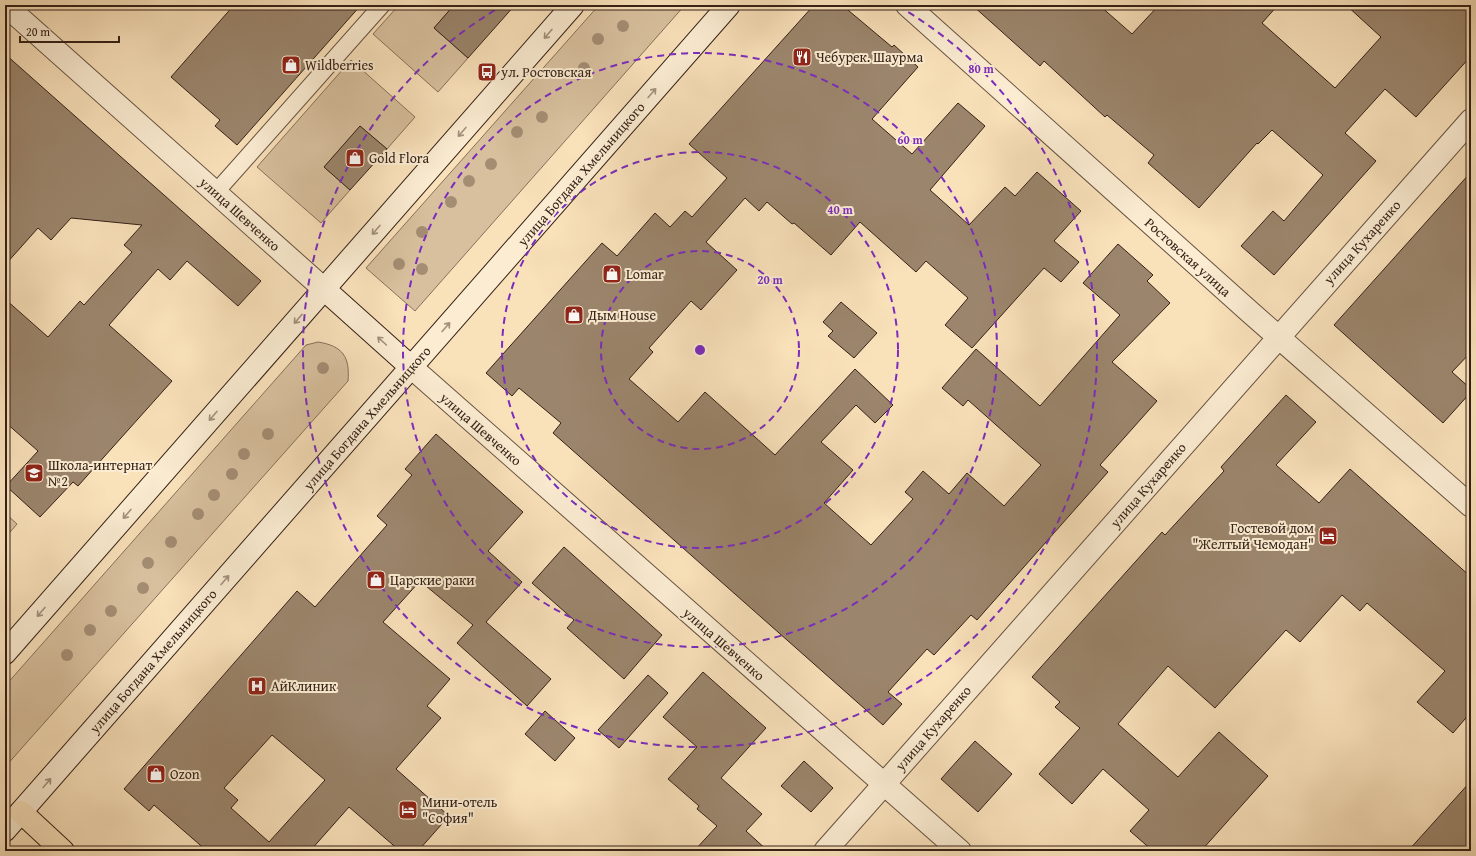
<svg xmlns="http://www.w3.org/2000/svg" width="1476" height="856" font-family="'Gentium Book Plus',serif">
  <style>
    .green { fill: #d8c09e; stroke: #86705a }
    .building { fill: #9b856c; stroke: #352117; fill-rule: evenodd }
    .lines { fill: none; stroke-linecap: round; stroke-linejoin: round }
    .lane-casing { stroke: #665140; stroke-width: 18 }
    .street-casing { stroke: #665140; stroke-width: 24 }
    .secondary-casing { stroke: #352117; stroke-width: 24 }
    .primary-casing { stroke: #352117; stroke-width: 24 }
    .lane { stroke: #fbecd2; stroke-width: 16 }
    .street { stroke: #fbecd2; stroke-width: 22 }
    .secondary { stroke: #fbecd2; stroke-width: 22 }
    .primary { stroke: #f9e1ba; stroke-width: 22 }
    .tree { fill: #a48d73 }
    .oneway { stroke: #a2917e }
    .ring { fill: none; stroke: #7b2cbf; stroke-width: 2; stroke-dasharray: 7 5 }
    .labels { text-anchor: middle; stroke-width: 4; stroke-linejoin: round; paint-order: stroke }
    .poi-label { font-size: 14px; fill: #352117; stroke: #fbecd2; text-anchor: start }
    .street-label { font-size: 14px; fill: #352117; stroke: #fbecd2 }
    .centre { fill: #7b2cbf; stroke: #fbecd2; stroke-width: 2 }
    .ring-label { font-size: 12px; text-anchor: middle; font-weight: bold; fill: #7b2cbf; stroke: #fbecd2; stroke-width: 4; stroke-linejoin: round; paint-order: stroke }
  </style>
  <rect width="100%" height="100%" fill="#f9e1ba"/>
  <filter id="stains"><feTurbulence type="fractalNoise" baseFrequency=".005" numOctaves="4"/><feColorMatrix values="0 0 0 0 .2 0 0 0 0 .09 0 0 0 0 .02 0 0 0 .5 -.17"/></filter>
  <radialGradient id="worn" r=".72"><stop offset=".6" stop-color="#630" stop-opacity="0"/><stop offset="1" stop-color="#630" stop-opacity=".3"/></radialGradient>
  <path class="green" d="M399,5H454L434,28L468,58L438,92L373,34Z
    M599,5H685L415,311L366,268Z
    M351,60L415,117L387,149L360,126L324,167L350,190L321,223L257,167Z
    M318,342C343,346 350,357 348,381L5,767V686L306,345Z
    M5,513L17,524L5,538Z"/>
  <path class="building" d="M234,5H361L237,145L215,126L220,120L171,77Z
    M454,5H515L468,58L434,28Z
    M814,5H842L892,47L894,45L918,67L872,119L912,154L958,103L985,126L930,190L969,225L1005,187L1015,196L1037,172L1081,211L1054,241L1079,262L1061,282L1044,268L972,348L945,325L968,298L926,261L916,272L860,222L831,255L794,223L792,224L767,202L759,211L745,198L706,242L737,270L701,310L691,301L649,348L653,352L629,379L678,422L705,392L775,455L855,369L893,405L875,423L856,405L821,442L853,470L824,503L871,545L913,499L905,492L923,471L949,494L967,473L1004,506L1041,465L968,400L963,406L942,388L976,349L1040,406L1120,315L1083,283L1118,244L1153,275L1147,281L1170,303L1112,362L1157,401L1100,465L1108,472L977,620L971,615L934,655L927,649L888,692L902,704L883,725L553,433L561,423L519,388L512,396L486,373L602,243L617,256L655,213L670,227L685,211L692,217L727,178L689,144Z
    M972,5H1099L1132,34L1159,5H1278L1262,23L1335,88L1381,37L1346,5H1471V56L1416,117L1385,89L1345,133L1376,161L1274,275L1241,246L1273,211L1284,221L1323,175L1272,130L1258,144L1257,143L1199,208L1148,163L1154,155L1107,115L1105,117L1044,61L1040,66Z
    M5,54L261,281L238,306L187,261L170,280L158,269L109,325L172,381L78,486L73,482L40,517L6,486L38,451L5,422V299L48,337L80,301L84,305L132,252L124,245L142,225L71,218L51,240L38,228L5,265Z
    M360,126L387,149L350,190L324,167Z
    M1471,172V352L1452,372L1471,389V392L1443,423L1334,325Z
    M841,302L877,333L854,358L828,336L833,331L823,322Z
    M1286,395L1316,422L1276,465L1319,503L1350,469L1471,577V712L1453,733L1417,702L1445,671L1367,603L1360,611L1342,595L1300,642L1286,630L1215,708L1168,666L1118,724L1178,777L1219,732L1268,776L1201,851H1153L1130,831L1149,810L1103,769L1072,804L1039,774L1080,728L1055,707L1060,702L1032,677L1162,532L1165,535L1224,471L1221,467Z
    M436,434L523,512L488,551L522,582L486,622L551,679L527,706L457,643L473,625L420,581L383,622L450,679L427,706L441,718L396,769L449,816L418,851H400L349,807L310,851H207L154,805L149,811L124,789L297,591L315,607L387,525L377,516L412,475L405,469ZM272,735L325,780L269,842L231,808L238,800L224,788Z
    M564,547L662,635L624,679L567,628L574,620L532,583Z
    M703,672L766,728L721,778L762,814L746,831L768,851H694L717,826L697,809L699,806L668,779L697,747L663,717Z
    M648,675L668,693L619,748L598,730Z
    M545,711L575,738L555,761L525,734Z
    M975,741L1012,774L978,812L941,779Z
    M804,761L833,788L811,812L781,786Z
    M1471,781V851H1408Z"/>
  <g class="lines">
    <defs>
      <path id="lane" d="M216,192L382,5"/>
      <path id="street" d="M5,5L324,289
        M907,5L1251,313L1471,506
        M411,367L960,851
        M825,851L1471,120"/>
      <path id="secondary" d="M324,289L411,367
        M5,653L573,5
        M5,830L729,5"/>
      <path id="primary" d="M21,812L63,851"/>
    </defs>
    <use href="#lane" class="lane-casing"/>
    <use href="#street" class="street-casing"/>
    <use href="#secondary" class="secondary-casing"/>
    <use href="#primary" class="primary-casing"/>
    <use href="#lane" class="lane"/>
    <use href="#street" class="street"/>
    <use href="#secondary" class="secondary"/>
    <use href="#primary" class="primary"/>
  </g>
  <g class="tree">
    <circle cx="623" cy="26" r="6"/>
    <circle cx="598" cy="39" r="6"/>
    <circle cx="584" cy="68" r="6"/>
    <circle cx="542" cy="117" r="6"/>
    <circle cx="517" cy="132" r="6"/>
    <circle cx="491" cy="164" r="6"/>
    <circle cx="469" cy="181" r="6"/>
    <circle cx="451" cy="202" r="6"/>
    <circle cx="422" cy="232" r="6"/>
    <circle cx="399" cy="264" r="6"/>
    <circle cx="422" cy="269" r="6"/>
    <circle cx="323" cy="368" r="6"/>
    <circle cx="268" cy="434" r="6"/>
    <circle cx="244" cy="454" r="6"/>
    <circle cx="232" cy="474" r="6"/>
    <circle cx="214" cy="495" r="6"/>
    <circle cx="198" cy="514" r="6"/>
    <circle cx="171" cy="542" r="6"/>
    <circle cx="148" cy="563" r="6"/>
    <circle cx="143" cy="588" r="6"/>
    <circle cx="111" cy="611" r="6"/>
    <circle cx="90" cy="630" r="6"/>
    <circle cx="67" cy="655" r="6"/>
  </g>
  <defs><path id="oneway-shaft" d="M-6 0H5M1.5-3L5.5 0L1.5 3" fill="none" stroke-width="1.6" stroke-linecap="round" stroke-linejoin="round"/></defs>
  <g class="oneway">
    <use href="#oneway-shaft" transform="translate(548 34) rotate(131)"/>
    <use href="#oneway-shaft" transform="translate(652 93) rotate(-49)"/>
    <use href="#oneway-shaft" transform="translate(462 132) rotate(131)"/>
    <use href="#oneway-shaft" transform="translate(376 230) rotate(131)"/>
    <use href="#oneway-shaft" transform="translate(298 319) rotate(131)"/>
    <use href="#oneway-shaft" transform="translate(446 327) rotate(-49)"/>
    <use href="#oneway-shaft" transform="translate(382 341) rotate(-138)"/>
    <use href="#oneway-shaft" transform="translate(213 416) rotate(131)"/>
    <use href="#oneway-shaft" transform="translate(127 514) rotate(131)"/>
    <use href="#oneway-shaft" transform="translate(225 580) rotate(-49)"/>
    <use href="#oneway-shaft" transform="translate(41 612) rotate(131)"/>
    <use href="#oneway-shaft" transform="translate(47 783) rotate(-49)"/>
  </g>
  <g class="ring">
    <circle cx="700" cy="350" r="99"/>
    <circle cx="700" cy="350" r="198"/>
    <circle cx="700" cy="350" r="297"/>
    <path d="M898 6A397 397 0 1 1 502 6"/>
  </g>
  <defs>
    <symbol id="restaurant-square" viewBox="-11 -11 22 22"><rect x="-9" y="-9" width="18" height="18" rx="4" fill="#8f2418" stroke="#fbecd2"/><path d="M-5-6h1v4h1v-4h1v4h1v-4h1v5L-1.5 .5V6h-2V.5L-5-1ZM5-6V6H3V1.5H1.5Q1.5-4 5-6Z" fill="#fff"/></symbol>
    <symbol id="shop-square" viewBox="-11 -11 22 22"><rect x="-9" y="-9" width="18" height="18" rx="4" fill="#8f2418" stroke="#fbecd2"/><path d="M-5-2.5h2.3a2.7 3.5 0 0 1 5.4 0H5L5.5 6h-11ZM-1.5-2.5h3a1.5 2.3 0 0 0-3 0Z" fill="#fff"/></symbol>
    <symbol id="bus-square" viewBox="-11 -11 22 22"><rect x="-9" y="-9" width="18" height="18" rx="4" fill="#8f2418" stroke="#fbecd2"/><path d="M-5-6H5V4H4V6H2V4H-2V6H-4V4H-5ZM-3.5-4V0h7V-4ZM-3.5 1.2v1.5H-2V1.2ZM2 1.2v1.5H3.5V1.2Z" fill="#fff"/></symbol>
    <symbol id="school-square" viewBox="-11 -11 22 22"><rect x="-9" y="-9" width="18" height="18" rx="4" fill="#8f2418" stroke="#fbecd2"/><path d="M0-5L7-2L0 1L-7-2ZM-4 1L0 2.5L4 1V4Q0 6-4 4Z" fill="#fff"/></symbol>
    <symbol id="hotel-square" viewBox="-11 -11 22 22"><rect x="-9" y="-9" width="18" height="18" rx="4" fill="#8f2418" stroke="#fbecd2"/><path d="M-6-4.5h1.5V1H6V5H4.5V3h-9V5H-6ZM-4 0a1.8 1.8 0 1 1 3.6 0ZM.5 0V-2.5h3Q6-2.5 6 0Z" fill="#fff"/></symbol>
    <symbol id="hospital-square" viewBox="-11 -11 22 22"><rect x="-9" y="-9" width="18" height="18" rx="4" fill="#8f2418" stroke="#fbecd2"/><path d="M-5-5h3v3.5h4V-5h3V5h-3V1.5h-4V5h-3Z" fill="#fff"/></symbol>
  </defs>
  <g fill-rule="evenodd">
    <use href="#restaurant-square" x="791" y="46" width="22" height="22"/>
    <use href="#shop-square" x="280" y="54" width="22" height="22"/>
    <use href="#bus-square" x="476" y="61" width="22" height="22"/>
    <use href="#shop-square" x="344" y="147" width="22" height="22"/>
    <use href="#shop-square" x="601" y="263" width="22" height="22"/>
    <use href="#shop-square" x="563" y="304" width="22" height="22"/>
    <use href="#school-square" x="23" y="462" width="22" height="22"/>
    <use href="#hotel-square" x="1317" y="525" width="22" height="22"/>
    <use href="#shop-square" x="365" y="569" width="22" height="22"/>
    <use href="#hospital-square" x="246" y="675" width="22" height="22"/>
    <use href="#shop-square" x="145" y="763" width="22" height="22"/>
    <use href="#hotel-square" x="397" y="799" width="22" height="22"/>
  </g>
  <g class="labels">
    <g class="poi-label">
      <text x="816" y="62">Чебурек. Шаурма</text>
      <text x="305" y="70">Wildberries</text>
      <text x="501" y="77">ул. Ростовская</text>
      <text x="369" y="163">Gold Flora</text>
      <text x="626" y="279">Lomar</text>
      <text x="588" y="320">Дым House</text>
      <text x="48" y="470">Школа-интернат<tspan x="48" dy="16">№2</tspan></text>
      <text x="1314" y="533" text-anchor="end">Гостевой дом<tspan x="1314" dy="16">"Желтый Чемодан"</tspan></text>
      <text x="390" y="585">Царские раки</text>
      <text x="271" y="691">АйКлиник</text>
      <text x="170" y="779">Ozon</text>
      <text x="422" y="807">Мини-отель<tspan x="422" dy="16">"София"</tspan></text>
    </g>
    <g class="street-label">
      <text transform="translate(581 174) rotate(-49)" y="5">улица Богдана Хмельницкого</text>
      <text transform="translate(240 214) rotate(42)" y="5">улица Шевченко</text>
      <text transform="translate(1362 242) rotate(-48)" y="5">улица Кухаренко</text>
      <text transform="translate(1188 257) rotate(42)" y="5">Ростовская улица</text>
      <text transform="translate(367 418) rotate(-49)" y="5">улица Богдана Хмельницкого</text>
      <text transform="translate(481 429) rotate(41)" y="5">улица Шевченко</text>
      <text transform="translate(1148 485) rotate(-49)" y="5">улица Кухаренко</text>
      <text transform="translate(724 644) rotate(41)" y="5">улица Шевченко</text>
      <text transform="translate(153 661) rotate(-49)" y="5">улица Богдана Хмельницкого</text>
      <text transform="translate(933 728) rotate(-49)" y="5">улица Кухаренко</text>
    </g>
  </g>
  <circle cx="700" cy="350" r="6" class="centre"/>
  <g class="ring-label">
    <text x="981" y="73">80 m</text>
    <text x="910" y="144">60 m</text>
    <text x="840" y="214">40 m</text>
    <text x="770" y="284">20 m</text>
  </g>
  <rect width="1476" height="856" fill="none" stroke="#f9e1ba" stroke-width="20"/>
  <rect x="6" y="6" width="1464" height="844" fill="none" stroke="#352117" stroke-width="2"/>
  <rect x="10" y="10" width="1456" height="836" fill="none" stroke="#352117"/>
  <path d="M20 36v6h99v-6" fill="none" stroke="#352117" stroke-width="2"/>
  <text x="26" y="36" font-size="12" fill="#352117" stroke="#fbecd2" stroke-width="3" paint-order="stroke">20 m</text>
  <rect width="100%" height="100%" filter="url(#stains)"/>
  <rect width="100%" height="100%" fill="url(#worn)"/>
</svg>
